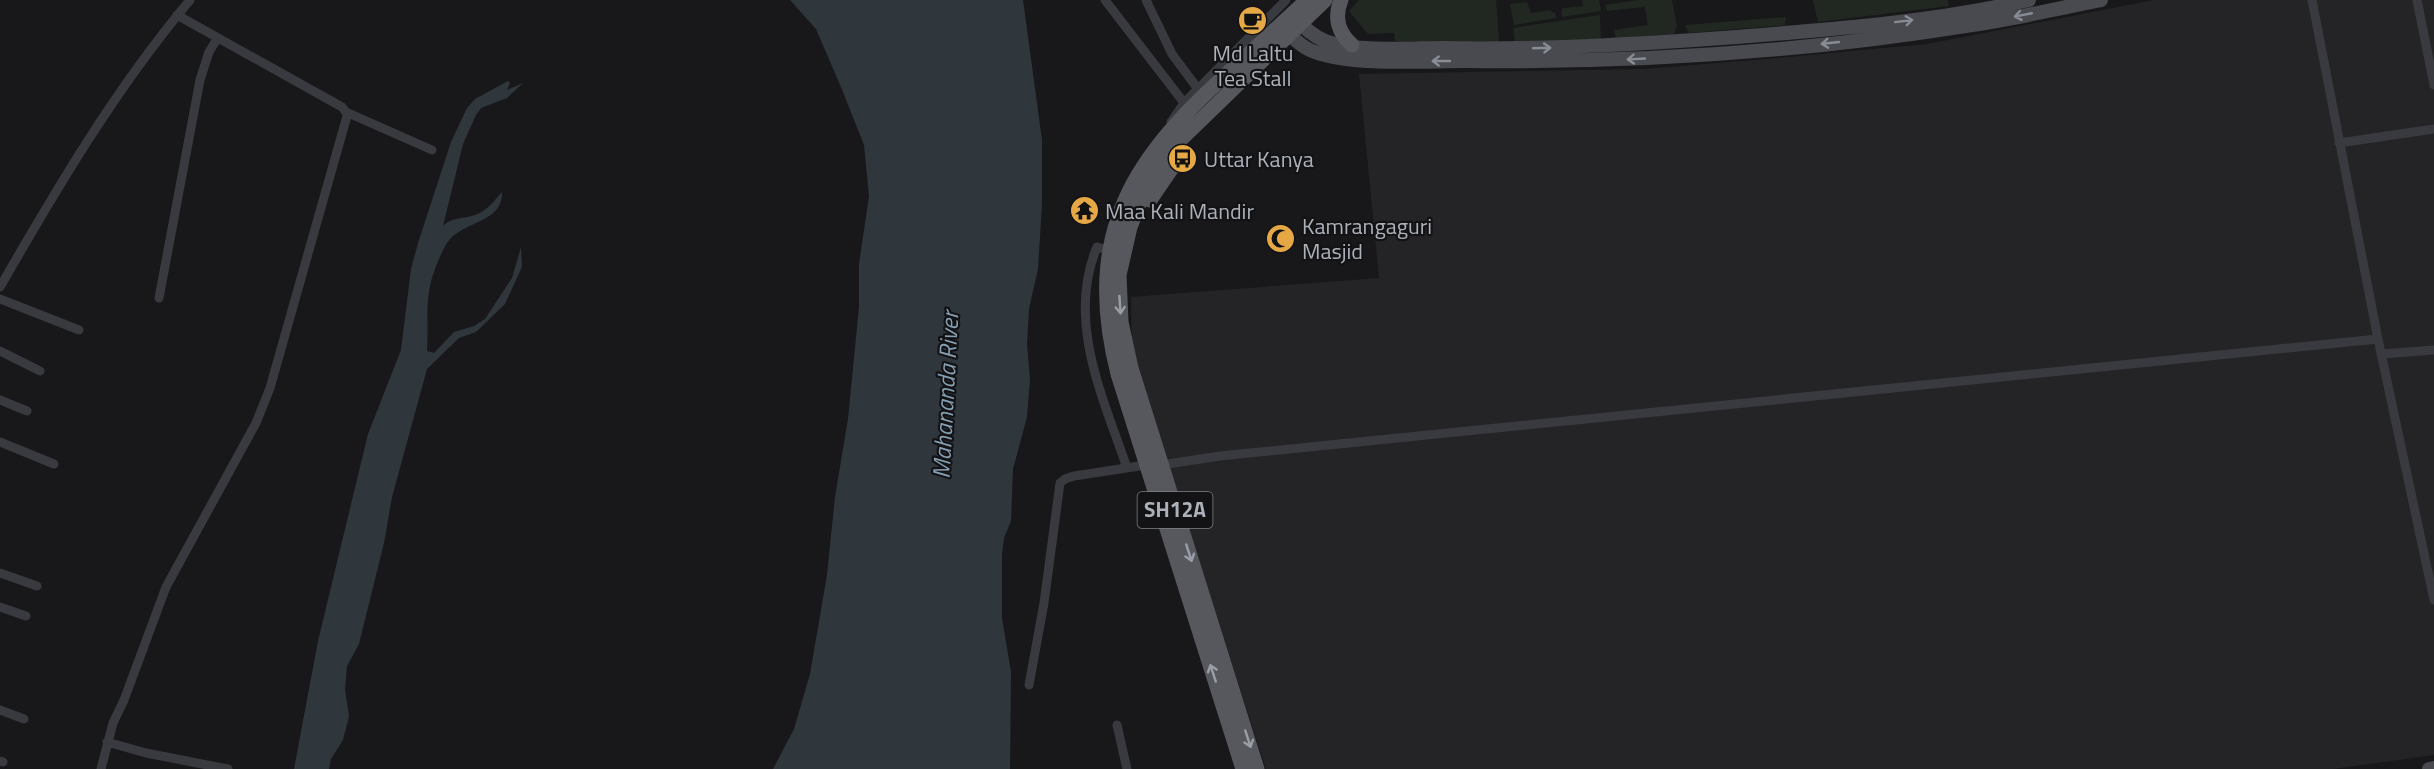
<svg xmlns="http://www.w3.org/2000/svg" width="2434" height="769" font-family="'Titillium Web',sans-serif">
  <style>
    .built { fill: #242427 }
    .green { fill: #202821 }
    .water { fill: #2f373d }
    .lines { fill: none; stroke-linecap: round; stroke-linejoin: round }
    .street { stroke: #393a3f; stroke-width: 9 }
    .secondary { stroke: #484a4f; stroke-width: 14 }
    .primary { stroke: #56585d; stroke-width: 15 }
    .oneway { stroke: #888c94 }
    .oneway2 { stroke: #9a9ea7 }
    .labels { text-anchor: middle; stroke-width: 4.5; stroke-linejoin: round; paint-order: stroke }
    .shield { fill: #131315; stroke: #7d8188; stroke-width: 1.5 }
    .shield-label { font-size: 21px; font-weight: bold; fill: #abb0b9 }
    .poi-label { font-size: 22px; fill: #abb0b9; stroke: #131315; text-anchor: start }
    .water-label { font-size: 24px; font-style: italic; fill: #859eb1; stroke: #131315 }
  </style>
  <rect width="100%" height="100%" fill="#18181a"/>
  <path class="built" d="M2154,0H2434V755L2333,769H1266L1139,378L1132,346L1131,297L1379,278L1359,74L1645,69L1766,59L1927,44Z"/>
  <path class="green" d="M1359,0H1496L1499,42L1395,41L1394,33L1368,34L1349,11Z
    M1582,0H1599L1601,11L1562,17L1561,11L1563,8L1583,6Z
    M1638,0H1672L1677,26L1674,34L1616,39L1614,30L1648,25L1645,7L1607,11L1605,5Z
    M1813,0H1948L1949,6L1818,22Z
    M1527,2L1531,13L1551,10L1552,13L1555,12L1556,18L1514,25L1510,4Z
    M1600,15L1601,41L1515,43L1513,28Z
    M1786,17L1785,25L1689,33L1685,25Z"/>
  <path class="water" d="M790,0H1023L1042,140V204L1038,269L1029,309L1027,344L1030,379L1027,417L1013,469L1011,521L1004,538L1002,554V618L1011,672L1010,769H773L794,729L810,674L827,575L835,497L848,419L859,307V264L869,196L864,145L841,87L816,29Z
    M508,81L510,83L507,90L523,83L507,98L481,108L476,115L463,144L443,226C452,217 463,219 475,215C487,211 494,201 502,192C503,222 466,221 450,239C445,245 442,252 439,259C423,295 429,314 427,351L434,353L454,332L474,326L485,319L512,278L521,247L522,267L505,304L476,332L459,338L427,369L392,497L384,543L359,644L347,666L345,690L349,716L343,740L331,759L329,769H294L318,641L368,434L401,350L411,269L418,243L451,142L467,108L475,99Z"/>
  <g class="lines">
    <path class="street" d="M1105,0L1188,108
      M1146,0L1172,54L1201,93
      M2312,0L2378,339L2434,600
      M2417,0L2434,85
      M346,112L432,150
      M1171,122L1184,103L1286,0
      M2339,143L2434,129
      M1110,251L1097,247C1066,321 1103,397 1127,468
      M0,287C57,188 116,88 190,0
      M159,298L200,80L209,52L217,39
      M0,299L79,330
      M0,351L40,371
      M2382,354L2434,350
      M0,400L27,411
      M0,442L54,464
      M1161,465L1220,456L2378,339
      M0,573L37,586
      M0,607L26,616
      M1029,685L1044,603L1060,483L1065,479L1074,476L1146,465
      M0,710L24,719
      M1117,725L1127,769
      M107,742L146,753L228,769
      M0,761L3,762
      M101,769L113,723L124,700L166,587L256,423L270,388L347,116L346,112L342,107L177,15"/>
    <path class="secondary" d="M1293,16C1302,26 1313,36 1325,41C1355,52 1410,48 1443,48C1541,50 1639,44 1737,37C1835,29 1933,22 2029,0
      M1283,27C1292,37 1302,48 1315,52C1351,66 1424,61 1464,61C1633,63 1805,52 1972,25C2015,19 2058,8 2101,0
      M2429,769L2434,768"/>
    <path class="primary" d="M1341,0C1334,17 1338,33 1352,45
      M1150,200L1182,153
      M1243,769L1118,374C1069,182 1186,116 1307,0
      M1257,769L1131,368L1121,322L1119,275L1130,227L1143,194L1153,174L1179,141L1325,0"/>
  </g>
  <defs><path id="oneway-shaft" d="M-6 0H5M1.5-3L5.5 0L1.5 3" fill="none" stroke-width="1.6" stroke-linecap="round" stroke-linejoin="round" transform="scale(1.5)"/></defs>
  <g class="oneway">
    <use href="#oneway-shaft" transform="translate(2023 15) rotate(169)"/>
    <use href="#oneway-shaft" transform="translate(1904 21) rotate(-7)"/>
    <use href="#oneway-shaft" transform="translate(1830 43) rotate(174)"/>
    <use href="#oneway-shaft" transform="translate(1542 48) rotate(-2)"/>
    <use href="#oneway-shaft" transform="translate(1636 59) rotate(177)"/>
    <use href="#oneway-shaft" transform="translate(1441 61) rotate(-180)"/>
  </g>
  <g class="oneway2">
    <use href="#oneway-shaft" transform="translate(1120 305) rotate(86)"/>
    <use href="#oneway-shaft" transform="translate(1189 553) rotate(72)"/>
    <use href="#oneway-shaft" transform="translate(1213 673) rotate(-108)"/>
    <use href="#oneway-shaft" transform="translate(1248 739) rotate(72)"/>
  </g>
  <defs>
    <symbol id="cafe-disc" viewBox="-11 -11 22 22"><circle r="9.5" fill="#e5a845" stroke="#131315"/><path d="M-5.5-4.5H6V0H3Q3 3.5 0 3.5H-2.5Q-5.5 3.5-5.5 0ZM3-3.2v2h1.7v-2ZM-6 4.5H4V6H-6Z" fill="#111"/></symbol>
    <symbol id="bus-disc" viewBox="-11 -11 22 22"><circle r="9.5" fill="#e5a845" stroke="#131315"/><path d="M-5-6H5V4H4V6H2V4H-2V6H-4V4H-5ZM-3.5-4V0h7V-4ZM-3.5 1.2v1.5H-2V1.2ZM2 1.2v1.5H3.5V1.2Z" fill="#111"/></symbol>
    <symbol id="temple-disc" viewBox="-11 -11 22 22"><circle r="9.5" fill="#e5a845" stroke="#131315"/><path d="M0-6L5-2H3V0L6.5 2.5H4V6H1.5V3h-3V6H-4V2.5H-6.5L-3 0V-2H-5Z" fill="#111"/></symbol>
    <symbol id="mosque-disc" viewBox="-11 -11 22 22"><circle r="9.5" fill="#e5a845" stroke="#131315"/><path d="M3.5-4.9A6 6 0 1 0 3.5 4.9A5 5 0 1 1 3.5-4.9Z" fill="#111"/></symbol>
  </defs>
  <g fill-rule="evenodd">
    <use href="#cafe-disc" x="1236" y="4" width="33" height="33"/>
    <use href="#bus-disc" x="1166" y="142" width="33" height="33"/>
    <use href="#temple-disc" x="1068" y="194" width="33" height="33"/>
    <use href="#mosque-disc" x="1264" y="222" width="33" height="33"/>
  </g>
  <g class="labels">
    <rect class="shield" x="1137.5" y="492" width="75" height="36" rx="4.5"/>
    <g class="shield-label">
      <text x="1175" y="517">SH12A</text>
    </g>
    <g class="poi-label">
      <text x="1253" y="61" text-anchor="middle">Md Laltu<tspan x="1253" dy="25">Tea Stall</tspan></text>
      <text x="1204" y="167">Uttar Kanya</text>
      <text x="1105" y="219">Maa Kali Mandir</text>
      <text x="1302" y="234">Kamrangaguri<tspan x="1302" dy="25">Masjid</tspan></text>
    </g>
    <g class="water-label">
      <text transform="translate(946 395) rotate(-87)" y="8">Mahananda River</text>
    </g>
  </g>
</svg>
